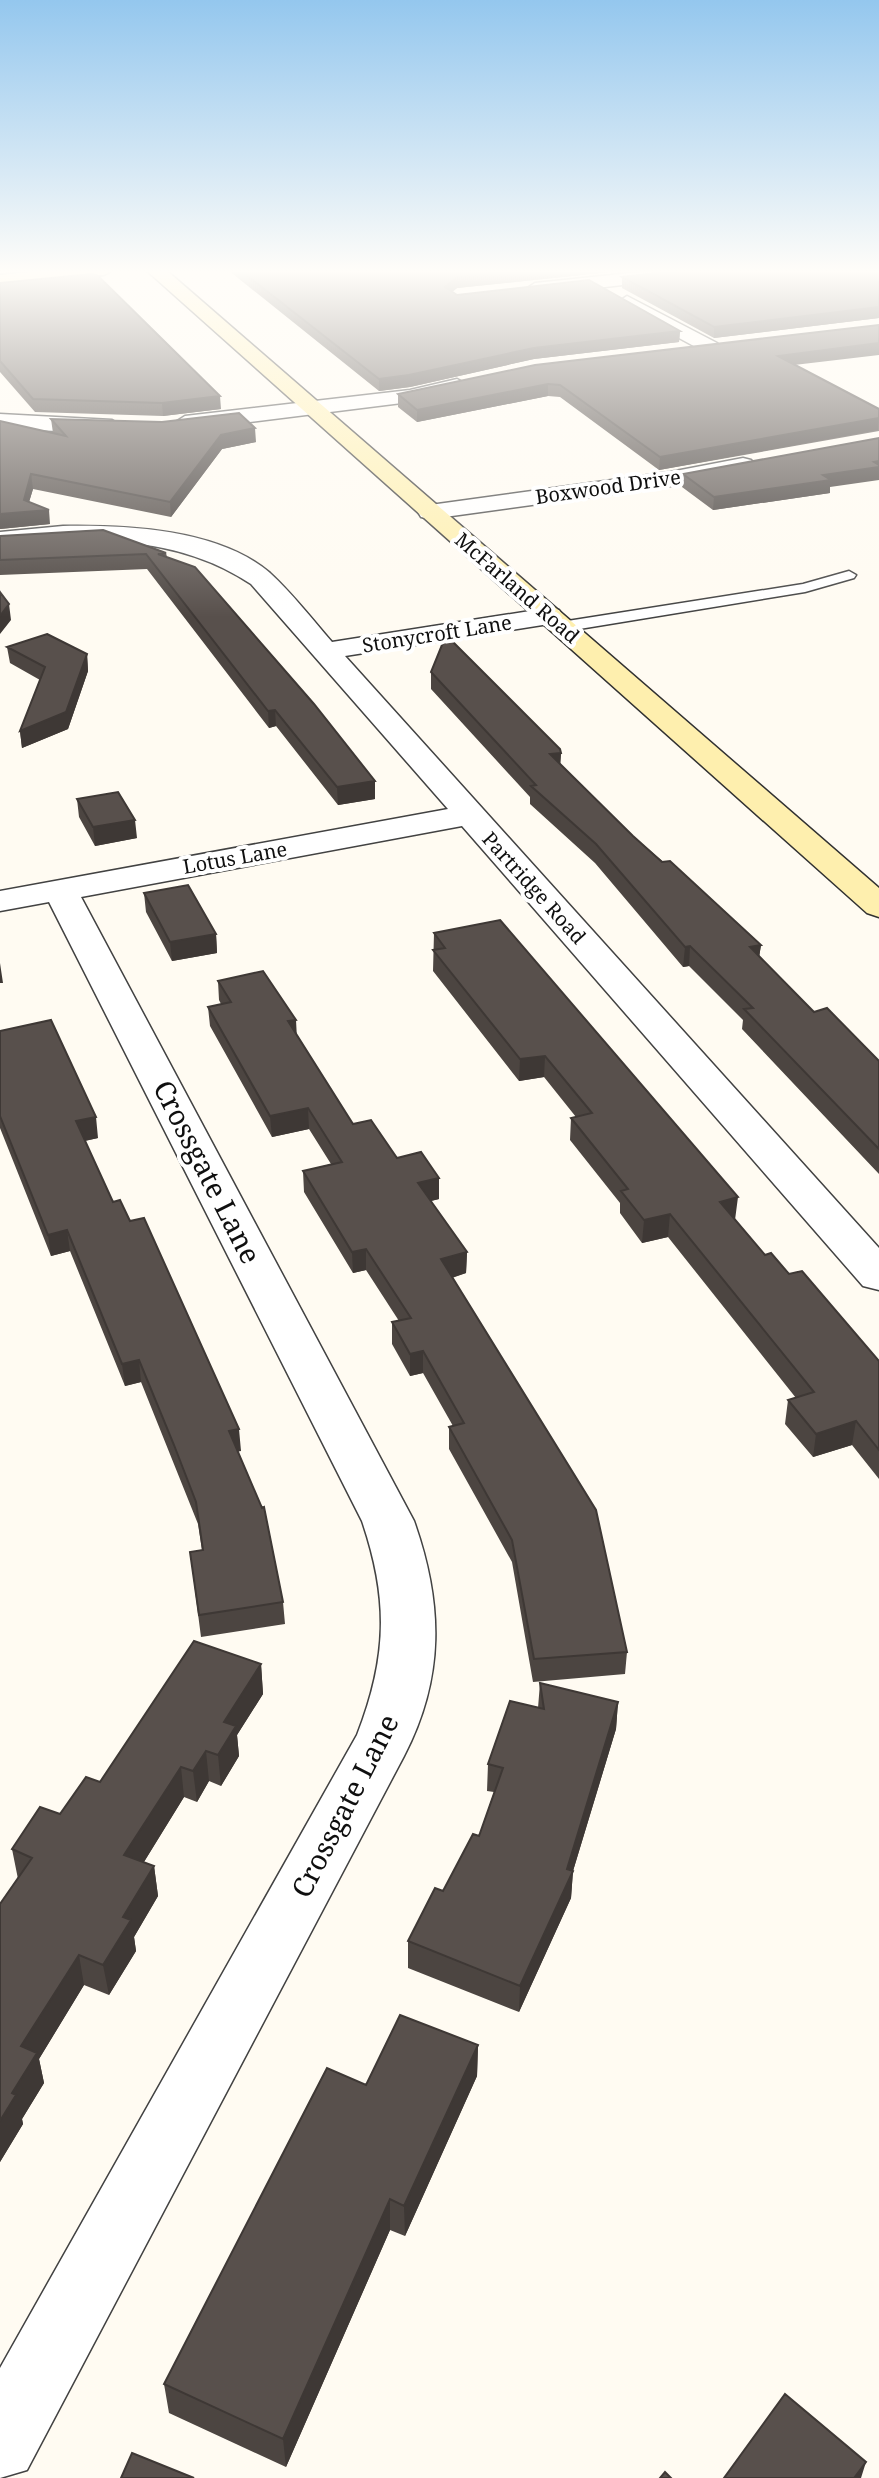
<svg xmlns="http://www.w3.org/2000/svg" width="879" height="2478" font-family="'Noto Serif',serif">
  <style>
    .lines { fill: none; stroke-linecap: round; stroke-linejoin: round }
    .lane-casing { stroke: #424242; stroke-width: 3 }
    .street-casing { stroke: #424242; stroke-width: 3 }
    .secondary-casing { stroke: #313131; stroke-width: 3 }
    .lane { fill: #fff; fill-rule: evenodd }
    .street { fill: #fff; fill-rule: evenodd }
    .secondary { fill: #feefae; fill-rule: evenodd }
    .wall { fill: #4c4541 }
    .shaded-wall { fill: #3e3835 }
    .building { fill: #58504c; stroke: #3e3835; stroke-width: 2 }
    .labels { text-anchor: middle; stroke-width: 8; stroke-linejoin: round; paint-order: stroke }
    .far-street-label { font-size: 20px; fill: #0f0f0f; stroke: #fff }
    .near-street-label { font-size: 28px; fill: #0f0f0f; stroke: #fff }
  </style>
  <rect width="100%" height="100%" fill="#fffbf2"/>
  <g class="lines">
    <defs>
      <path id="lane" d="M849,571L856,575L854,578L805,592L561,632L553,627L561,622L803,584Z"/>
      <path id="street" d="M659,270H719L710,275L535,295L526,289L535,283Z
        M627,296L717,343L720,347L710,353L703,351L620,306L618,302Z
        M457,379L468,385L464,389L410,402L185,430L174,423L185,416L410,390Z
        M0,414L112,420L123,427L112,434L0,428Z
        M743,458L751,460L755,465L751,470L670,486L430,519L421,517L418,512L421,507L430,505L670,472Z
        M63,526C127,525 219,529 270,573C292,593 312,619 332,642L549,608L559,610L563,616L559,622L549,624L345,656L879,1248V1290L863,1286L462,826L81,897L414,1521C443,1603 445,1677 404,1756L27,2470L0,2478V2368L357,1735C387,1658 389,1600 362,1521L49,902L0,911V891L448,809L251,584C176,534 86,536 0,548V532Z"/>
      <path id="secondary" d="M47,270H113L104,275L0,285V275Z
        M146,270H166L879,888V917L867,913Z"/>
    </defs>
    <use href="#lane" class="lane-casing"/>
    <use href="#street" class="street-casing"/>
    <use href="#secondary" class="secondary-casing"/>
    <use href="#lane" class="lane"/>
    <use href="#street" class="street"/>
    <use href="#secondary" class="secondary"/>
  </g>
  <path class="wall" d="M228,270H628L457,288L452,292L457,295L680,331L679,342L534,359L410,387L379,391Z
    M879,270V318L714,338L622,288V277Z
    M0,283L221,409L163,416L35,412L0,372Z
    M795,365L879,409V431L659,470L560,397L548,396L417,422L398,407V394Z
    M51,419L256,442L222,449L171,517L33,489L29,502L50,524L0,529V421L53,433Z
    M683,474L830,487V493L713,510L682,487Z
    M0,536L166,553L167,557L375,799L338,805L276,726L269,728L147,569L0,575Z
    M7,647L87,654L88,671L68,729L22,748L20,731L40,680L10,663Z
    M431,672L561,753L560,764L633,836L761,945L759,957L814,1012L879,1061V1174L742,1029L743,1020L689,966L683,967L595,863L530,804V797L431,689Z
    M77,799L137,838L95,846L79,817Z
    M144,893L216,934L217,953L172,961L146,912Z
    M434,933L735,1220L765,1255L789,1274L879,1361V1479L852,1445L813,1457L785,1424L788,1400L796,1398L668,1237L642,1243L620,1213V1203L570,1140L571,1118L576,1117L544,1077L519,1081L433,971Z
    M218,981L296,1034L353,1124L397,1158L439,1199L431,1201L467,1252L466,1273L452,1278L627,1652L625,1674L533,1682L512,1562L449,1449V1427L453,1426L423,1373L410,1376L392,1344V1322L399,1321L366,1270L353,1273L304,1192L303,1171L331,1164L309,1129L272,1137L210,1026L208,1007L221,1004L219,1000Z
    M0,1031L98,1138L85,1141L113,1202L241,1451H238L283,1602L285,1624L201,1637L190,1552L202,1550L198,1524L141,1382L125,1386L70,1251L51,1256L0,1128Z
    M261,1664L263,1694L237,1735L239,1756L221,1786L209,1781L197,1802L184,1797L144,1862L154,1866L158,1896L134,1937L136,1951L109,1995L84,1985L39,2059L44,2083L22,2119L23,2124L0,2162V1904L18,1879L12,1849L60,1814L100,1782Z
    M540,1683L618,1702L616,1729L573,1871L571,1898L519,2012L408,1968V1941L443,1891L479,1836L494,1792L487,1791L488,1764L538,1708Z
    M478,2045L477,2076L405,2236L390,2230L286,2467L169,2413L164,2384L366,2085Z"/>
  <path class="shaded-wall" d="M527,270H628L457,288L445,298V287L457,277Z
    M879,307V318L714,338V327Z
    M680,331L679,342L534,359L410,387L379,391V379L534,348Z
    M879,343V355L777,367L778,356Z
    M548,384V396L417,422V410Z
    M220,396L221,409L163,416L162,403Z
    M879,418L878,430L659,470L660,457Z
    M255,428L256,442L222,449L171,517L170,502L221,435Z
    M879,461V480L830,487V493L713,510L714,497L823,475Z
    M31,474L33,489L26,512L49,510L50,524L0,529V514L24,500Z
    M9,604L11,620L0,634V616Z
    M87,654L88,671L68,729L22,748L20,731Z
    M275,710L276,726L269,728L268,711Z
    M561,753L560,770L550,754Z
    M375,781V799L338,805L337,787Z
    M135,820L137,838L95,846L93,827Z
    M216,934L217,953L172,961L170,942Z
    M761,945L758,964L750,947Z
    M690,946L689,966L683,967L685,947Z
    M0,963L3,983H0Z
    M296,1020L297,1039L288,1021Z
    M545,1056L544,1077L519,1081L520,1059Z
    M308,1108L309,1129L272,1137L270,1116Z
    M96,1117L98,1138L79,1142L76,1121Z
    M439,1178V1199L418,1204V1183Z
    M738,1197L735,1220L720,1202Z
    M670,1214L668,1237L642,1243L644,1220Z
    M67,1230L70,1251L51,1256L48,1235Z
    M366,1249V1270L353,1273L352,1252Z
    M467,1252L466,1273L441,1281V1259Z
    M423,1351V1373L410,1376V1354Z
    M139,1360L141,1382L125,1386L122,1364Z
    M856,1421L852,1445L813,1457L816,1434Z
    M239,1429L241,1451L231,1453L229,1431Z
    M261,1664L263,1694L237,1735L239,1756L221,1786L218,1755L224,1722Z
    M618,1702L616,1729L573,1871L571,1898L519,2012L520,1986L567,1869Z
    M206,1751L209,1781L197,1802L193,1771Z
    M181,1767L184,1797L129,1886L124,1855Z
    M154,1866L158,1896L134,1937L136,1951L109,1995L103,1965L123,1917Z
    M79,1955L84,1985L39,2059L44,2083L22,2119L23,2124L0,2162V2121L21,2046Z
    M478,2045L477,2076L405,2236L404,2206Z
    M390,2199V2230L286,2467L283,2439Z
    M866,2462L861,2478H854Z"/>
  <path class="building" d="M240,270H527L457,277L445,287L457,295L589,280L680,331L534,348L409,375L379,379Z
    M687,270H879V307L714,327L622,277Z
    M92,274L98,276L220,396L162,403L33,399L0,361V283Z
    M879,325V343L778,356L879,409V418L660,457L560,385L548,384L417,410L398,394L535,365Z
    M239,413L255,428L221,435L170,502L31,474L24,500L49,510L0,514V421L66,436L51,419L162,422Z
    M879,438V461L874,462L879,465V467L823,475L831,480L714,497L683,474Z
    M103,530L166,553L158,554L195,567L314,704L375,781L337,787L275,710L268,711L146,554L0,560V536Z
    M0,592L9,604L0,616Z
    M47,634L87,654L66,712L20,731L45,667L7,647Z
    M446,635L560,749L561,753L550,754L633,836L662,862L670,861L761,945L750,947L814,1012L827,1008L879,1061V1149L744,1009L753,1008L690,946L685,947L596,844L531,786L536,785L431,672Z
    M118,792L135,820L93,827L77,799Z
    M188,885L216,934L170,942L144,893Z
    M500,920L738,1197L720,1202L765,1255L771,1253L789,1274L802,1271L879,1361V1450L856,1421L816,1434L788,1400L814,1392L670,1214L644,1220L621,1191L628,1189L571,1118L592,1113L545,1056L520,1059L433,950L445,948L434,933Z
    M263,971L296,1020L288,1021L353,1124L371,1120L397,1158L421,1152L439,1178L418,1183L467,1252L441,1259L596,1510L627,1652L534,1659L512,1540L449,1427L464,1423L423,1351L410,1354L392,1322L411,1318L366,1249L352,1252L303,1171L342,1162L308,1108L270,1116L208,1007L231,1002L218,981Z
    M51,1020L96,1117L76,1121L113,1202L120,1200L130,1221L144,1218L239,1429L229,1431L262,1508L264,1507L283,1602L199,1615L190,1552L203,1550L196,1502L174,1445L139,1360L122,1364L67,1230L48,1235L0,1116V1031Z
    M194,1641L261,1664L224,1722L236,1726L218,1755L206,1751L193,1771L181,1767L124,1855L154,1866L123,1917L131,1920L103,1965L79,1955L21,2046L37,2053L12,2093L16,2095L0,2121V1904L32,1858L12,1849L40,1807L60,1814L86,1777L100,1782Z
    M540,1683L618,1702L567,1869L573,1871L520,1986L408,1941L435,1888L443,1891L473,1834L479,1836L503,1768L488,1764L510,1701L544,1709Z
    M400,2015L478,2045L404,2206L390,2199L283,2439L164,2384L327,2068L366,2085Z
    M785,2394L866,2462L854,2478H724Z
    M132,2453L194,2478H121Z
    M665,2472L671,2478H660Z"/>
  <linearGradient id="sky" x2="0" y2="1"><stop stop-color="#94c7ee"/><stop offset="0.44" stop-color="#fffdf9"/><stop offset="1" stop-color="#fffdf9" stop-opacity="0"/></linearGradient>
  <rect width="879" height="617" fill="url(#sky)"/>
  <g class="labels">
    <g class="far-street-label">
      <text transform="translate(608 487) rotate(-8)" y="7">Boxwood Drive</text>
      <text transform="translate(517 588) rotate(41)" y="7">McFarland Road</text>
      <text transform="translate(437 634) rotate(-9)" y="7">Stonycroft Lane</text>
      <text transform="translate(235 858) rotate(-10)" y="7">Lotus Lane</text>
      <text transform="translate(534 888) rotate(48)" y="7">Partridge Road</text>
    </g>
    <g class="near-street-label">
      <text transform="translate(207 1172) rotate(63)" y="10">Crossgate Lane</text>
      <text transform="translate(345 1806) rotate(-63)" y="10">Crossgate Lane</text>
    </g>
  </g>
</svg>
